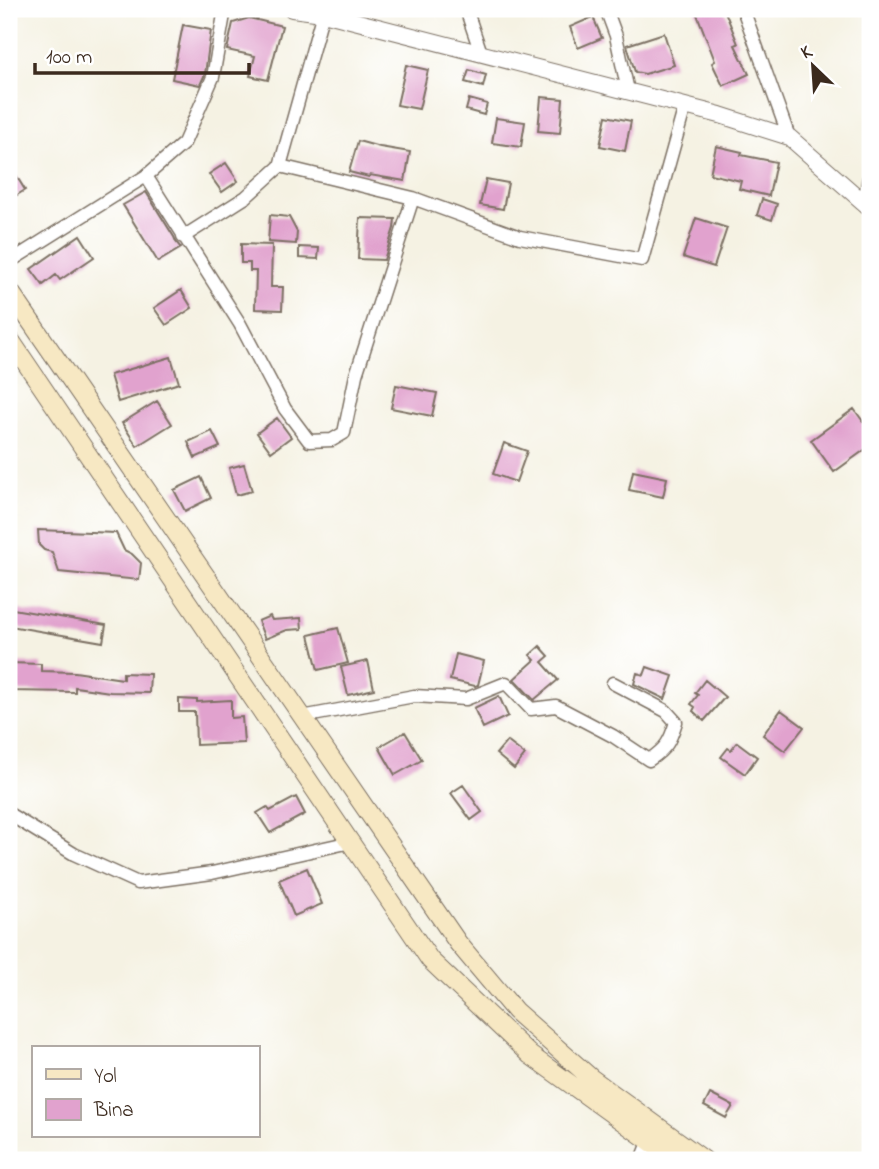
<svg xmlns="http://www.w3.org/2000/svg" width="879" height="1169" font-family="'Indie Flower',sans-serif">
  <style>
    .building { fill: #e1a2ce }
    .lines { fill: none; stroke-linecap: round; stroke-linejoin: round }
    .minor-casing { stroke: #7c7063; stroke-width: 15 }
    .tertiary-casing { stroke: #7c7063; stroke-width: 18 }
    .secondary-casing { stroke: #7c7063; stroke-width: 20 }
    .minor { stroke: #fff; stroke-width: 12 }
    .tertiary { stroke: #fff; stroke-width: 16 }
    .secondary { stroke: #f7e8c3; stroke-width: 18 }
  </style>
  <rect width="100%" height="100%" fill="#fff"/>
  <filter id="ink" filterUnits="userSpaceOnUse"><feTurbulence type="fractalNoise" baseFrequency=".0143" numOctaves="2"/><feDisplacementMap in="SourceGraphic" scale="14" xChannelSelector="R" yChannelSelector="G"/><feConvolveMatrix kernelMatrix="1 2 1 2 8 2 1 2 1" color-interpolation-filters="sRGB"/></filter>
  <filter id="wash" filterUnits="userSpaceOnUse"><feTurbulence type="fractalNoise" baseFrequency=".00686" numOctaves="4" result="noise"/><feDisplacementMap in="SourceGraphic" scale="28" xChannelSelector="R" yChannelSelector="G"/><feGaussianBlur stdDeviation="1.57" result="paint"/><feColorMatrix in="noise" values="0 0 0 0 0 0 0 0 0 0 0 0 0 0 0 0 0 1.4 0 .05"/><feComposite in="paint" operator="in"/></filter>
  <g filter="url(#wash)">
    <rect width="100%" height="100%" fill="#f5f2e3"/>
    <g id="blocks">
      <path class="building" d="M695,9H724L738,44L735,45L749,74L723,86L712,63L715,61Z
        M593,17L602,38L578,48L570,27Z
        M249,18L282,26L268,80L250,76L255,56L227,50L233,23Z
        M183,25L211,30L205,74L200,85L172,79Z
        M664,33L674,65L645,74L635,72L627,45Z
        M406,65L428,70L419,109L397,105Z
        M469,70L486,75L483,87L465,82Z
        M541,97L563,99L560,133L538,131Z
        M469,99L487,104L484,115L466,110Z
        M606,116L631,121L625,151L600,146Z
        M496,118L525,122L521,147L492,143Z
        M358,141L380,147L410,152L405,181L370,175L369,177L349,172Z
        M716,146L742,152L741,155L776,162L769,196L739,189L741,181L710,174Z
        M226,163L238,181L222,192L209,174Z
        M9,164L25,190L9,200Z
        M486,179L508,183L503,209L480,205Z
        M146,192L174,237L176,242L181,248L158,262L123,205Z
        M762,199L777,204L772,220L757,215Z
        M270,215L289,217L297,232L296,244L268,242Z
        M360,218L395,219L394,228L384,260L358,259Z
        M696,218L727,228L714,267L683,257Z
        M80,235L94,257L60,280L56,275L43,285L31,269Z
        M241,244L272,245L271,287H283L282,310L255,309L256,271H250V263H241Z
        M299,247L319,248L318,259L299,258Z
        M181,290L192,308L166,325L154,308Z
        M171,357L179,383L118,402L110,375Z
        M396,385L437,393L432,416L391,408Z
        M157,401L172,424L137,446L122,423Z
        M854,409L870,431V446L834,472L811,440Z
        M277,418L291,437L271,452L257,433Z
        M212,431L220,447L195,458L188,442Z
        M504,443L527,451L516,482L493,474Z
        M244,464L252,491L236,495L229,468Z
        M633,471L667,478L663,497L629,490Z
        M201,477L211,498L185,511L174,490Z
        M38,530L116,533L124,550L132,554L141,563L139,580L59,572L52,552L44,550L39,545Z
        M13,609L106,625L103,642L10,626Z
        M270,616L272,620L301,618L302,629L287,630L265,639L258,621Z
        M338,628L348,663L318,670L309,635Z
        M540,646L549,656L542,662L558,680L534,700L514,679L535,660L530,655Z
        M456,654L484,661L478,685L475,686L450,680Z
        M368,661L374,689L348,695L341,667Z
        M9,663L41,664V671L75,672L123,679V673L150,674L149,693L110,692L75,687V692L9,691Z
        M647,667L673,676L665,699L634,684L637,673L644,675Z
        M705,680L725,697L704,721L693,711L695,707L691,704L698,695L695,693Z
        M499,696L508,716L483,728L474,708Z
        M179,699L197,700V702L231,700V718L242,717L244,743L196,745L195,712H179Z
        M781,710L804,727L785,751L763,735Z
        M405,732L422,760L395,775L379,747Z
        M507,741L525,755L514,769L496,754Z
        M737,742L757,757L745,774L721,757L728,748L731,750Z
        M463,785L482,812L471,820L451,793Z
        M296,797L305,814L270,833L257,813L267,807L270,811Z
        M307,868L322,904L294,916L279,880Z
        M710,1094L733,1106L726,1118L704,1106Z"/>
    </g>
  </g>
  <g filter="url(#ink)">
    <use href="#blocks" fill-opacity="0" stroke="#7c7063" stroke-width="2"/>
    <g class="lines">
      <defs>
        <path id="minor" d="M466,9L481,53
          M606,9L616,36L628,91
          M743,9L789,137
          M280,166L413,198L520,237L642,260L685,106
          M146,176L240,324L285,409L309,441L332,440L344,433L356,375L413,198
          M183,237L246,197L280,166L324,9
          M9,262L146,176L184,143L213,77L225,9
          M302,717L414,696L466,699L506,683L531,709L556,706L613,736L649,760C667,748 670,741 676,722L666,711L613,683
          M9,814L74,854L138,883L212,873L351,842
          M642,1160L650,1140"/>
        <path id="tertiary" d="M292,9L323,13L720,115L789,137L870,208
          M866,204L870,179"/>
        <path id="secondary" d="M9,290L458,943L515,1011L591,1078L704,1160
          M9,338L430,960L530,1055L665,1152L680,1160"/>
      </defs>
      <use href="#minor" class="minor-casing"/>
      <use href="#tertiary" class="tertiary-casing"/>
      <use href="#secondary" class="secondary-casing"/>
      <use href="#minor" class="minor"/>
      <use href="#tertiary" class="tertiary"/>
      <use href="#secondary" class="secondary"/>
    </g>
  </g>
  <rect width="879" height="1169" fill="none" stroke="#fff" stroke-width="35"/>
  <rect x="32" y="1046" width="228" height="91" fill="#ffffff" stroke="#b1aaa5" stroke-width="2"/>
  <rect x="46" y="1069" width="35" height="10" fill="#f7e8c3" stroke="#b1aaa5" stroke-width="2"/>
  <text x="94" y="1082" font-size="21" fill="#3b2a1e">Yol</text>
  <rect x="46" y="1099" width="35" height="21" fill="#e1a2ce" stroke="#b1aaa5" stroke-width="2"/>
  <text x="94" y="1116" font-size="21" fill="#3b2a1e">Bina</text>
  <g transform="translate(813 66) rotate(335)" stroke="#ffffff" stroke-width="5" paint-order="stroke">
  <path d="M0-5L12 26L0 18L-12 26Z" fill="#3b2a1e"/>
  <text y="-10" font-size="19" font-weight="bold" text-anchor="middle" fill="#3b2a1e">K</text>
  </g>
  <path d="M35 63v10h214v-10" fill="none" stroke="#3b2a1e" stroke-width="3.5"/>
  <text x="46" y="63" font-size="21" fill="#3b2a1e" stroke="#ffffff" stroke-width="5" paint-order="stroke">100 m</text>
</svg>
